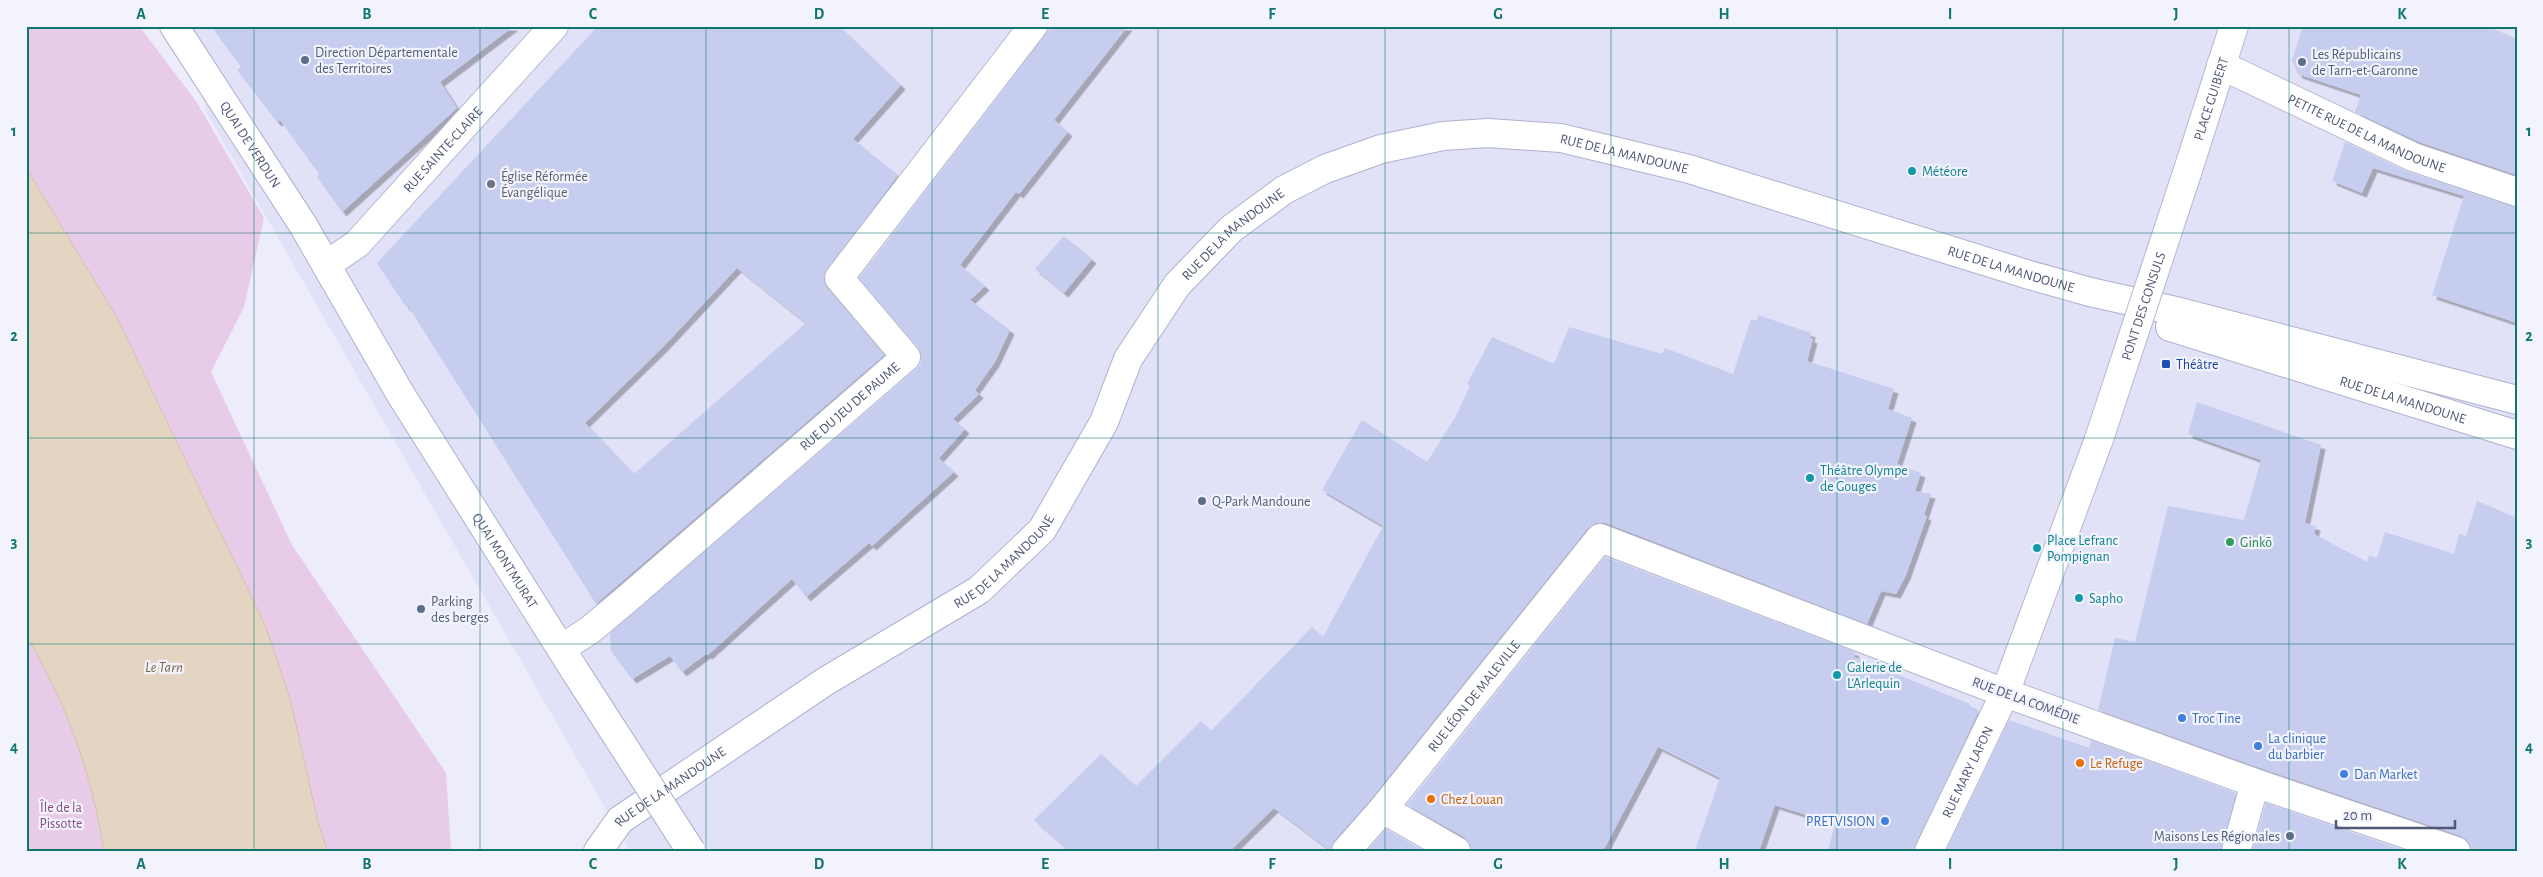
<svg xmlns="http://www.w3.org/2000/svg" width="2543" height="877" font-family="'Alegreya Sans',sans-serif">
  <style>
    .residential { fill: #e1e1f7 }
    .green { fill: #e8cbe8 }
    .water { fill: #e4d5c2; stroke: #d5c2a9 }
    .building { fill: #c6cdee; fill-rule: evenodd; filter: url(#shadow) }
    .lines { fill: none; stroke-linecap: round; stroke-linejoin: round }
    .pedestrian-casing { stroke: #b5b8cf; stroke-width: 30 }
    .minor-casing { stroke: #b5b8cf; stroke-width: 30 }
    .tertiary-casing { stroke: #b5b8cf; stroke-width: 30 }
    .secondary-casing { stroke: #aeb2cd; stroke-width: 30 }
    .pedestrian { stroke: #fff; stroke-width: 28 }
    .minor { stroke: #fff; stroke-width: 28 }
    .tertiary { stroke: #fff; stroke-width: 28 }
    .secondary { stroke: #fff; stroke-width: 28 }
    .minor-bridge-casing { stroke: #b5b8cf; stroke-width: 30; stroke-linecap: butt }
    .secondary-bridge-casing { stroke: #aeb2cd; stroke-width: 30; stroke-linecap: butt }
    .minor-bridge { stroke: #fff; stroke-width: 28 }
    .secondary-bridge { stroke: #fff; stroke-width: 28 }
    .grid { fill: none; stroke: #0f766e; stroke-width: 1; stroke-opacity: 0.55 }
    .service-dot { fill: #5c6f8a; stroke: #f3f3fe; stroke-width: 2 }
    .culture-dot { fill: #0f9aa8; stroke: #f3f3fe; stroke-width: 2 }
    .worship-dot { fill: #6b7280; stroke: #f3f3fe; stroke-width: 2 }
    .transit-dot { fill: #1a4fb4; stroke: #f3f3fe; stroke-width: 2 }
    .leisure-dot { fill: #2e9e5b; stroke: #f3f3fe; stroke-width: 2 }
    .shop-dot { fill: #3f7fe0; stroke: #f3f3fe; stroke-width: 2 }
    .food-dot { fill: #e8710a; stroke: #f3f3fe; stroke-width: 2 }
    .labels { text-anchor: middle; stroke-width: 4.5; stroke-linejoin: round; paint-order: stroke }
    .service-label { font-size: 14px; fill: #4e5e75; stroke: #f3f3fe; text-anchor: start }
    .street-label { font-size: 14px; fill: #515875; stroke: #f3f3fe }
    .culture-label { font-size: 14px; fill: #0d838f; stroke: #f3f3fe; text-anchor: start }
    .worship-label { font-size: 14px; fill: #5b616d; stroke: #f3f3fe; text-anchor: start }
    .transit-label { font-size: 14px; fill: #164399; stroke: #f3f3fe; text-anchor: start }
    .leisure-label { font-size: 14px; fill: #27864d; stroke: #f3f3fe; text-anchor: start }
    .shop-label { font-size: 14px; fill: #366cbe; stroke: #f3f3fe; text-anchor: start }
    .food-label { font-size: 14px; fill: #c56008; stroke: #f3f3fe; text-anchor: start }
    .park-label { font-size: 14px; fill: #85507e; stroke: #f3f3fe }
    .water-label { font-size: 15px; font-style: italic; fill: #7f6948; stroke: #f3f3fe }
    .neatline { fill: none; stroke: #0f766e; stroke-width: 2 }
    .grid-label { font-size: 16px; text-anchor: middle; font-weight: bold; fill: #0f766e }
  </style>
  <defs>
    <filter id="shadow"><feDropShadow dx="4.5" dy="4.5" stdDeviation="0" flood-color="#0004"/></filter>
  </defs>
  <rect width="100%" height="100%" fill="#edecfb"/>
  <path class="residential" d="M187,26H2517V851H630L206,112Z"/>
  <path class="green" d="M26,26H139L196,101L264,218L244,307L211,372L292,545L446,773L451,851H327L317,818L291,702L265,625L116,316L26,168Z
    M26,635C66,702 92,774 104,851H26Z"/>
  <path class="water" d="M26,168L116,316L265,625L291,702L317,818L327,851H104C92,774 66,702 26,635Z"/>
  <path class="building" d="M211,26H514L440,82L457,108L342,212L317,177L319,174L280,120L277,122L237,70L241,67Z
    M598,26H839L901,85L853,139L898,175L824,275L827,288L884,355L596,604L408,306L406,307L377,263ZM737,268L806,323L634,474L585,423L663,347Z
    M1052,26H1128L1054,120L1068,132L1019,194L1016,192L960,265L985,286L970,300L1010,330L995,362L975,390L979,394L953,419L965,429L939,458L954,472L872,546L869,543L806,597L792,579L708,655L706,654L682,672L670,656L632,679L611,651L610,633L916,369L921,363V355L918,347L859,278Z
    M2303,26H2487L2517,39V175L2419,142L2355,112L2361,95L2298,74L2292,60Z
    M2345,142L2408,172L2517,207V323L2432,295L2464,196L2373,168L2362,193L2332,181Z
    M1064,236L1092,259L1064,293L1035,269Z
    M1758,315L1811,333L1810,338L1813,339L1807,361L1894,389L1888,409L1912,418L1897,464L1921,473L1915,491L1931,494L1924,515L1927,516L1906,575L1896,594L1881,591L1867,624L1606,523H1596L1588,528L1371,799L1334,841L1331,851L1274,808L1230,851H1069L1034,820L1101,754L1136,786L1201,721L1211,731L1312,627L1323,637L1383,526L1322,490L1362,420L1427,462L1456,416L1470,386L1467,384L1492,337L1554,364L1569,327L1662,354L1665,348L1733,374L1751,319L1756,321Z
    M2197,402L2321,445L2305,523L2316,526L2314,534L2367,562L2369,555L2377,558L2385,532L2454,554L2459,534L2466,536L2477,501L2517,518V851H2471L2468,841L2461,836L2260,768L2098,710L2115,638L2135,642L2168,506L2244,520L2261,460L2188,434Z
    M1605,557L1855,652L1854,657L1970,704L1969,706L1979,710L1914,851H1828L1835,824L1775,805L1759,851H1695L1720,778L1658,747L1603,851H1472L1469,843L1464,837L1407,805Z
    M2009,720L2089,748L2091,740L2236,793L2221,851H1946Z
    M2266,803L2406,851H2252Z
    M1386,829L1424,851H1367Z"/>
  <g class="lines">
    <defs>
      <path id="pedestrian" d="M2005,693L2255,783L2456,851
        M2236,851L2255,783"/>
      <g id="minor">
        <path id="s1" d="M2221,65L2413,157L2517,192"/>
        <path id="s2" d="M2187,173L2234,26"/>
        <path id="s3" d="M562,648L590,630L627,599L906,357L839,278L1033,26"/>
        <path d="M1383,809L1456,851"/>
        <path id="s4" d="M1346,851L1383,809L1600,538L2005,693"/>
        <path id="s5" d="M1929,851L2005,693L2099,439"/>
      </g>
      <g id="tertiary">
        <path id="s6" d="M326,265L357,244L554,26"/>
      </g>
      <g id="secondary">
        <path id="s7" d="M174,26L303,225L401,395L575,671"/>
        <path id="s8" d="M2170,327L2517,435"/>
        <path id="s9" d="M598,851L620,820L826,681L979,590L1042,530L1104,422L1128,359L1177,285L1231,229L1284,190L1325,169L1381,149L1443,136L1488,133L1561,138L1689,169L2026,274L2090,292L2180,312L2517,400"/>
      </g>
    </defs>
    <use href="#pedestrian" class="pedestrian-casing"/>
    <use href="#minor" class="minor-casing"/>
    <use href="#tertiary" class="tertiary-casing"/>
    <use href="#secondary" class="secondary-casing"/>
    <use href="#pedestrian" class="pedestrian"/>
    <use href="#minor" class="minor"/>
    <use href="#tertiary" class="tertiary"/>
    <use href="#secondary" class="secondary"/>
    <defs>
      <g id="minor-bridge">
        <path id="s10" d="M2099,439L2187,173"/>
      </g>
      <path id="secondary-bridge" d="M575,671L691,851"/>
    </defs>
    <use href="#minor-bridge" class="minor-bridge-casing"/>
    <use href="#secondary-bridge" class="secondary-bridge-casing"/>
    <use href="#minor-bridge" class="minor-bridge"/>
    <use href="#secondary-bridge" class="secondary-bridge"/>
  </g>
  <path class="grid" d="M254,26V851M480,26V851M706,26V851M932,26V851M1158,26V851M1385,26V851M1611,26V851M1837,26V851M2063,26V851M2289,26V851M26,233H2517M26,438H2517M26,644H2517"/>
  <g class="service-dot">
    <circle cx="305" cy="60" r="5"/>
    <circle cx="2302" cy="62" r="5"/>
    <circle cx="1202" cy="501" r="5"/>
    <circle cx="421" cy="609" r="5"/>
    <circle cx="2290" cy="836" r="5"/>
  </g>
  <g class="culture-dot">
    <circle cx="1912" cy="171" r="5"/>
    <circle cx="1810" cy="478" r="5"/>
    <circle cx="2037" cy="548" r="5"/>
    <circle cx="2079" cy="598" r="5"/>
    <circle cx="1837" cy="675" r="5"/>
  </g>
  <circle class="worship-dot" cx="491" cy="184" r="5"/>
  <rect class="transit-dot" x="2161" y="359" width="10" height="10" rx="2.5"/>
  <circle class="leisure-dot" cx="2230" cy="542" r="5"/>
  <g class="shop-dot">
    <circle cx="2182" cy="718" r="5"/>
    <circle cx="2258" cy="746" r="5"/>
    <circle cx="2344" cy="774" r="5"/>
    <circle cx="1885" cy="821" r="5"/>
  </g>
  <g class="food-dot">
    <circle cx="2080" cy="763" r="5"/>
    <circle cx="1431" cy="799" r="5"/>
  </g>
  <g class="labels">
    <g class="service-label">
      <text x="315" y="57">Direction Départementale<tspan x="315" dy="16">des Territoires</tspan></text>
      <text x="2312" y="59">Les Républicains<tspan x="2312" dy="16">de Tarn-et-Garonne</tspan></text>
      <text x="1212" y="506">Q-Park Mandoune</text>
      <text x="431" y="606">Parking<tspan x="431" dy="16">des berges</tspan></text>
      <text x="2280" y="841" text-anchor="end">Maisons Les Régionales</text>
    </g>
    <g class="street-label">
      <text dy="5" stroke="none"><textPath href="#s2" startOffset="78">PLACE GUIBERT</textPath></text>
      <text dy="5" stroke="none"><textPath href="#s1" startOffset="161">PETITE RUE DE LA MANDOUNE</textPath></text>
      <text dy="5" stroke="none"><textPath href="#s7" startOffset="141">QUAI DE VERDUN</textPath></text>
      <text dy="5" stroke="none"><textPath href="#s6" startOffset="165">RUE SAINTE-CLAIRE</textPath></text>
      <text dy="5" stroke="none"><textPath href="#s9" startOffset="1328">RUE DE LA MANDOUNE</textPath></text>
      <text dy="5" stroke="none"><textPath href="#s9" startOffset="908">RUE DE LA MANDOUNE</textPath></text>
      <text dy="5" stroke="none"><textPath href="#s9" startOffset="1732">RUE DE LA MANDOUNE</textPath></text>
      <text dy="5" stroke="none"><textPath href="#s10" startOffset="140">PONT DES CONSULS</textPath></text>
      <text dy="5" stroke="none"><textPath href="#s8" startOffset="244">RUE DE LA MANDOUNE</textPath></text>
      <text dy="5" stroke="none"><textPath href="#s3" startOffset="376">RUE DU JEU DE PAUME</textPath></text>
      <text dy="5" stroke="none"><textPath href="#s7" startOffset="629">QUAI MONTMURAT</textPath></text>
      <text dy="5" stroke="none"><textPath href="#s9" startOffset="502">RUE DE LA MANDOUNE</textPath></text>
      <text dy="5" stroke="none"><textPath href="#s4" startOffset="201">RUE LÉON DE MALEVILLE</textPath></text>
      <text transform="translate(2026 700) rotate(20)" y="5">RUE DE LA COMÉDIE</text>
      <text dy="5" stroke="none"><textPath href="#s5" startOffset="88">RUE MARY LAFON</textPath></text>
      <text dy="5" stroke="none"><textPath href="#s9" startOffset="98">RUE DE LA MANDOUNE</textPath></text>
    </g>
    <g class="culture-label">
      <text x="1922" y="176">Météore</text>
      <text x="1820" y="475">Théâtre Olympe<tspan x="1820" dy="16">de Gouges</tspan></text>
      <text x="2047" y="545">Place Lefranc<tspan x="2047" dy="16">Pompignan</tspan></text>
      <text x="2089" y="603">Sapho</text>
      <text x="1847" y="672">Galerie de<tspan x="1847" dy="16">L'Arlequin</tspan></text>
    </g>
    <g class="worship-label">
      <text x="501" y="181">Église Réformée<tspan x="501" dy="16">Évangélique</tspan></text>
    </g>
    <g class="transit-label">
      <text x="2176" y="369">Théâtre</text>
    </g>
    <g class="leisure-label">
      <text x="2240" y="547">Ginkō</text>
    </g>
    <g class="shop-label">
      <text x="2192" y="723">Troc Tine</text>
      <text x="2268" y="743">La clinique<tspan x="2268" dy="16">du barbier</tspan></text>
      <text x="2354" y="779">Dan Market</text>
      <text x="1875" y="826" text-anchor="end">PRETVISION</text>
    </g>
    <g class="food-label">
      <text x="2090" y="768">Le Refuge</text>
      <text x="1441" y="804">Chez Louan</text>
    </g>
    <g class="park-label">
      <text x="61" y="812">Île de la<tspan x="61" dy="16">Pissotte</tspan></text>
    </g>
    <g class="water-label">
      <text x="164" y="672">Le Tarn</text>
    </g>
  </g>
  <rect width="2543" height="877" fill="none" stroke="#f3f3fe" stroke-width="55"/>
  <path d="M2336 820v8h119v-8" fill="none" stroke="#515875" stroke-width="2.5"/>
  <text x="2343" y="820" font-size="15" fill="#515875" stroke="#f3f3fe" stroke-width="4" paint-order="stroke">20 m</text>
  <rect x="28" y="28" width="2488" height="822" class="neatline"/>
  <g class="grid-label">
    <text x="141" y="19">A</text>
    <text x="367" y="19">B</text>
    <text x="593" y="19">C</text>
    <text x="819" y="19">D</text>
    <text x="1045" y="19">E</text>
    <text x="1272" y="19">F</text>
    <text x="1498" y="19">G</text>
    <text x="1724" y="19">H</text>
    <text x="1950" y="19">I</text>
    <text x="2176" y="19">J</text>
    <text x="2402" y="19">K</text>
    <text x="14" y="136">1</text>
    <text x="2529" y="136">1</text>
    <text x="14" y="341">2</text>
    <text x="2529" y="341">2</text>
    <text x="14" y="547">3</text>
    <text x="2529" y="547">3</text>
    <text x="14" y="752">4</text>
    <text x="2529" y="752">4</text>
    <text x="141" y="869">A</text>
    <text x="367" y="869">B</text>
    <text x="593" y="869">C</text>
    <text x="819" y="869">D</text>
    <text x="1045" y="869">E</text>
    <text x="1272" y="869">F</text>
    <text x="1498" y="869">G</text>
    <text x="1724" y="869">H</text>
    <text x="1950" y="869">I</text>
    <text x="2176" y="869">J</text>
    <text x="2402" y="869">K</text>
  </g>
</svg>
